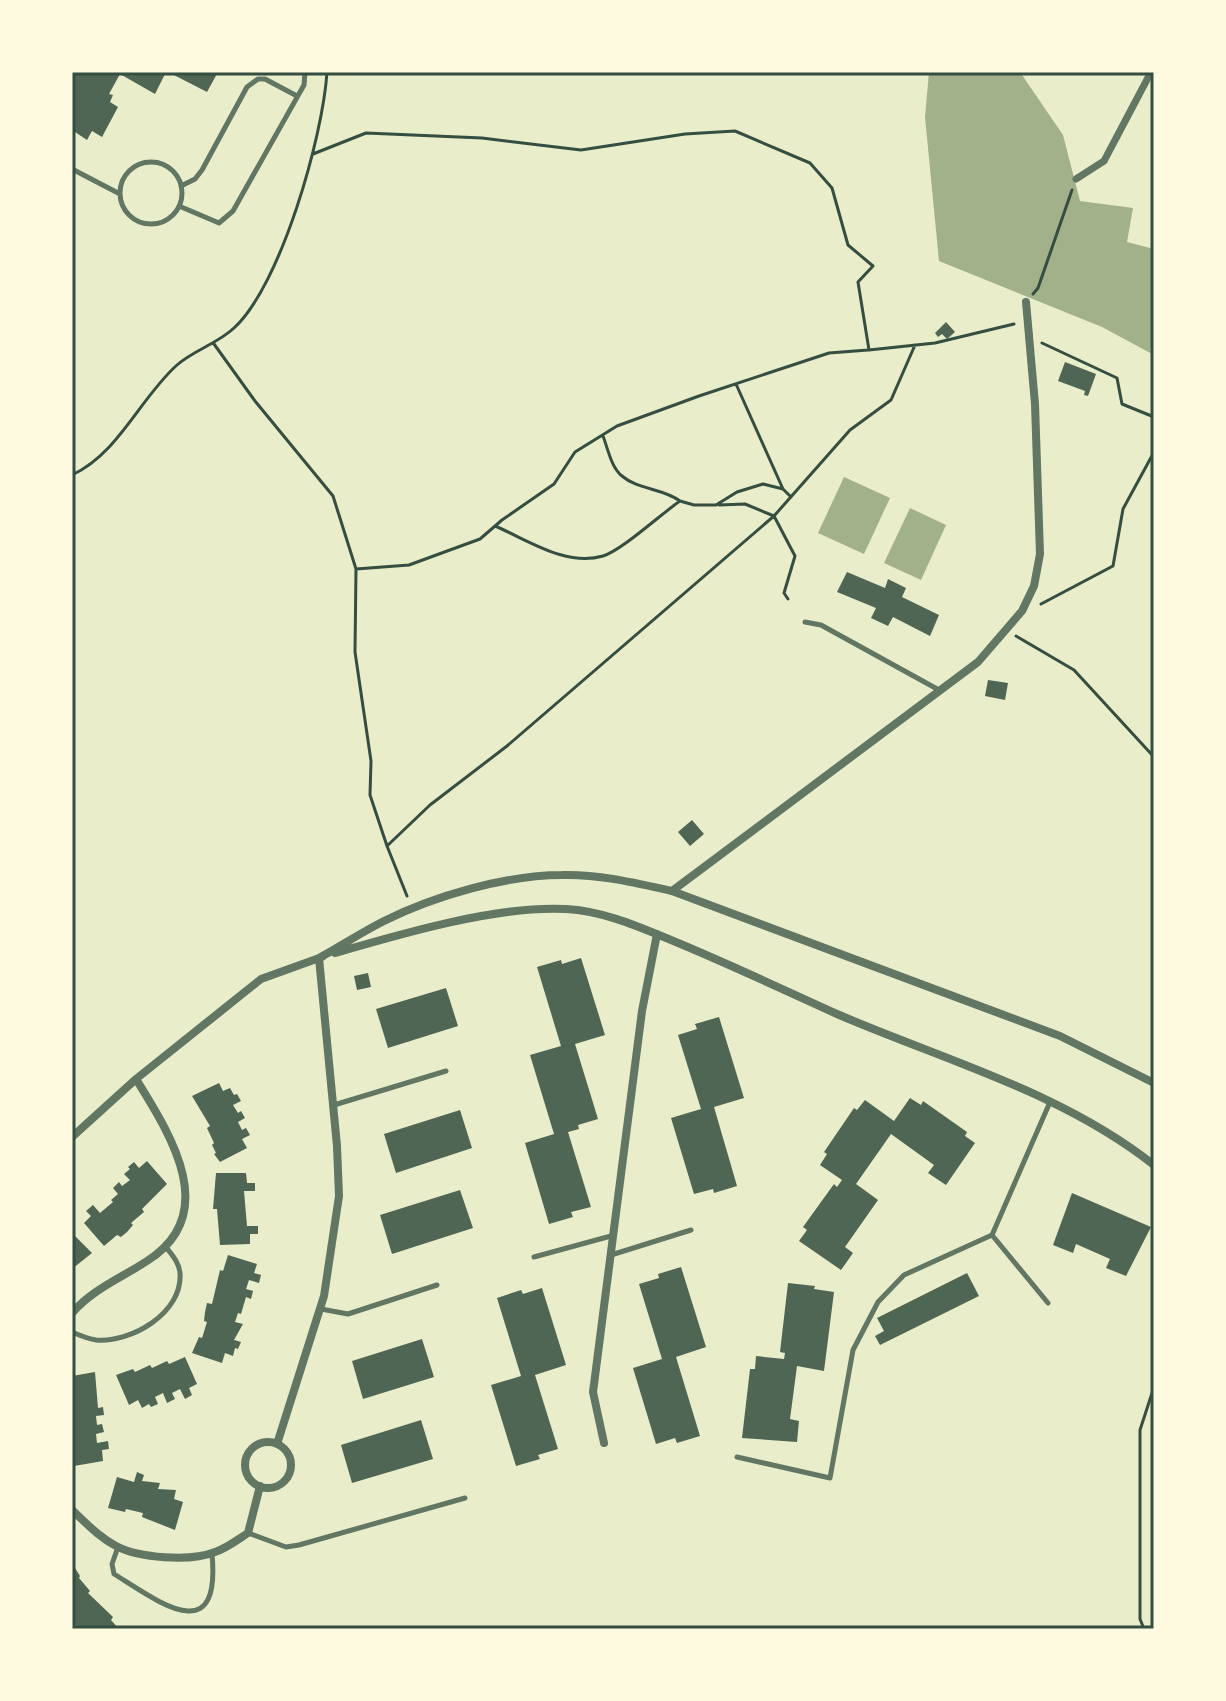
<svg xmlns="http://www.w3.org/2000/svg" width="1226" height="1701" font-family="Georgia,serif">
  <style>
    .water { fill: #a3b18a }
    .building { fill: #4f6655 }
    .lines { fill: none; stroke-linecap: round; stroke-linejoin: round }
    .path { stroke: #344e41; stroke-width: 3 }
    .service { stroke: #617663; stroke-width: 5 }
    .pedestrian { stroke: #617663; stroke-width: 7 }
    .minor { stroke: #617663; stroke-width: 8 }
    .neatline { fill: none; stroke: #344e41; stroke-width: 3 }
  </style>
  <rect width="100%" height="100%" fill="#e9edc9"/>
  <path class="water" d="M929,72H1020L1063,135L1080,201L1133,208L1127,242L1154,249V355L1102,327L939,261L925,117Z
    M844,477L890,498L864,554L818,533Z
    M910,508L946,525L921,580L884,563Z"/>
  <path class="building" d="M72,72H166L155,94L120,74L109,94L113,95L110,102L118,107L102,137L92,131L87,140L72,130Z
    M168,72H218L207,92Z
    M946,322L955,332L947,339L942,334L938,337L935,333Z
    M1065,362L1096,374L1088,396L1084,395L1085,391L1058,381Z
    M847,572L885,588L888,579L906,588L902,597L939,615L930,636L893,617L888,626L871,618L876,608L837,592Z
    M988,680L1008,683L1005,700L985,696Z
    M692,820L704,834L690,846L678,832Z
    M581,958L605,1035L575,1044L598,1119L578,1125L579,1129L568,1132L591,1207L571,1212L573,1217L549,1224L525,1143L554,1134L530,1055L561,1046L537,967L561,960L562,964Z
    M368,973L371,987L357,990L354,976Z
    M446,988L458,1026L388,1048L376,1009Z
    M719,1017L744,1098L714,1107L737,1186L714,1193L713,1189L694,1194L671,1118L701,1109L678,1035L697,1029L695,1024Z
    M219,1083L223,1091L230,1088L234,1095L237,1094L241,1101L233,1105L238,1113L241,1111L245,1118L238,1122L242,1130L246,1128L250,1135L242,1139L247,1148L220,1162L214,1154L216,1153L212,1145L214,1143L207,1128L210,1126L192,1096Z
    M910,1098L921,1105L923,1101L967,1132L965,1136L975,1143L946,1185L928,1173L934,1165L891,1134L856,1184L878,1200L845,1247L853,1253L841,1270L799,1241L807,1230L803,1227L834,1184L837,1187L842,1180L820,1165L827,1154L824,1152L854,1108L857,1110L865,1100L894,1121Z
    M460,1110L472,1148L396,1173L384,1134Z
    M147,1161L167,1184L142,1209L144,1212L131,1223L133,1225L127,1232L121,1237L117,1235L104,1246L84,1223L91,1216L86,1211L93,1205L100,1213L113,1202L111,1200L118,1194L113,1188L119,1182L122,1186L130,1180L124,1174L130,1169L128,1167L134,1162L139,1168Z
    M216,1173H246L247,1183H255V1191H244L247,1226H258V1234H250V1244L220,1245L217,1209H213Z
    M460,1190L473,1228L392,1254L380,1215Z
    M1072,1193L1151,1227L1126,1276L1106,1268L1110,1259L1076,1244L1073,1253L1053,1245Z
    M72,1233L92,1253L72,1269Z
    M228,1255L257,1264L254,1273L261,1275L259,1283L249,1280L246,1289L253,1291L251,1299L246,1297L241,1314L238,1313L235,1322L243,1324L234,1340L241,1342L238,1349L235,1348L233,1356L225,1353L222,1363L192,1353L199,1337L202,1338L207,1322L204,1321L205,1312L207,1303L212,1304L220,1270L223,1271Z
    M681,1267L706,1347L676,1357L700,1436L677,1443L675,1438L656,1444L633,1368L662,1359L639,1284L659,1278L658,1274Z
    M967,1273L979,1296L880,1345L875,1336L884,1331L877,1318Z
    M788,1283L815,1286L814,1289L834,1292L824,1371L797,1366L790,1419L799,1421L797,1442L742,1438L750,1369H755L756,1356L784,1359L785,1353L780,1352Z
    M542,1288L566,1365L535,1375L558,1449L538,1455L540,1459L516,1466L491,1385L521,1376L497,1298L521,1290L523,1294Z
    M422,1339L434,1377L363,1399L352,1361Z
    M185,1357L197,1384L189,1388L192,1395L185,1399L180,1389L172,1393L175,1399L167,1403L163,1393L155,1397L158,1404L151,1407L149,1404L142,1408L138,1400L129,1405L116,1375L133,1369L135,1372L150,1365L152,1368L167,1361L169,1364Z
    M95,1372L98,1408L103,1407L104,1415L96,1416L97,1425L102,1424L104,1432L96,1434L97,1443L108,1441L109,1449L102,1450L103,1461L74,1466L72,1376Z
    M421,1420L433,1459L352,1483L341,1445Z
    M137,1472L144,1475L142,1481L160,1483L158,1489L176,1490L174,1499L183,1502L175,1530L142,1517L143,1513L126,1509L125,1512L108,1508L117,1477L134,1482Z
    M72,1563L80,1576L79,1578L90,1591L88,1593L113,1617L111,1620L119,1629H73L76,1626L72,1622Z"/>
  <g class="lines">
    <path class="path" d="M313,154L366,133L482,138L581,150L685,134L735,131L810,163L832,188L848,245L873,266L858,282L869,350L935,343L1014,324
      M1033,294L1038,288L1072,190
      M1042,343L1117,378L1122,404L1154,417
      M214,344L255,401L333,496L356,569L355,652L371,761L370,795L387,846L430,805L507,746L774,516L795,556L784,593L788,599
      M736,384L783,489L791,497
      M603,436C608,449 611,467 622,476C638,490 663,488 680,501
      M72,475C119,453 140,398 177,365C194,350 217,344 234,328C281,285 323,136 327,72
      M719,505L745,504L774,516L850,430L891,400L915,345
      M495,526C528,540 566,567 603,556C621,551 661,514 680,501L694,505H716L737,492L763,484L783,489
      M356,569L409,565L480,539L502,520L554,484L575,452L617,426L699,396L829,353L868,350
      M1041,604L1113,566L1123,509L1154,452
      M1016,636L1074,670L1154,757
      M387,846L407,896
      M1144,1629L1140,1619V1430L1154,1387"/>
    <path class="service" d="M120 193a31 31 0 1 1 62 0a31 31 0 1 1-62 0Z
      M72,169L120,194
      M181,186L195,179L202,170L247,87L258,79H265L297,96
      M179,206L219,223L233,211L304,85L305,72
      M805,622L821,625L939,690
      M334,1105L446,1071
      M992,1235L1048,1303
      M611,1255L691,1230
      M534,1257L611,1236
      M321,1309L348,1314L437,1285
      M72,1332C79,1335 88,1339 96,1340C131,1343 183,1313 180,1273C179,1262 172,1255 165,1246
      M737,1457L830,1478L853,1350L878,1302L904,1275L992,1235L1050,1102
      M248,1533L286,1547L299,1545L465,1498
      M118,1547L112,1564L114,1574C159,1602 221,1650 212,1554"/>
    <path class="pedestrian" d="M1076,179L1104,161L1151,72"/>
    <path class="minor" d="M672,891L978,662L1022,611L1034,586L1040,554L1035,404L1026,302
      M335,953C400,934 499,905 566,909C603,911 637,926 671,940C727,963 782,989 837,1014C944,1060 1062,1092 1154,1165
      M72,1137L136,1079L261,979L322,957
      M72,1313C93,1289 121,1278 147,1261C222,1214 170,1134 136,1079
      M245 1465a23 23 0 1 1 46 0a23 23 0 1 1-46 0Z
      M604,1443L593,1392L642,1011L657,934
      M277,1444L324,1296L339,1196L337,1146L319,958C341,946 362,932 384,921C434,896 506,875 562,875C600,874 636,883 672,891L1060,1036L1154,1083
      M72,1510C86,1523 99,1537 116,1546C139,1558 190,1562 215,1552C227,1548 237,1540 248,1533L260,1486"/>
  </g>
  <rect width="1226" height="1701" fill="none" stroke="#fefae0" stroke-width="148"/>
  <rect x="74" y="74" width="1078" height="1553" class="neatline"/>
</svg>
